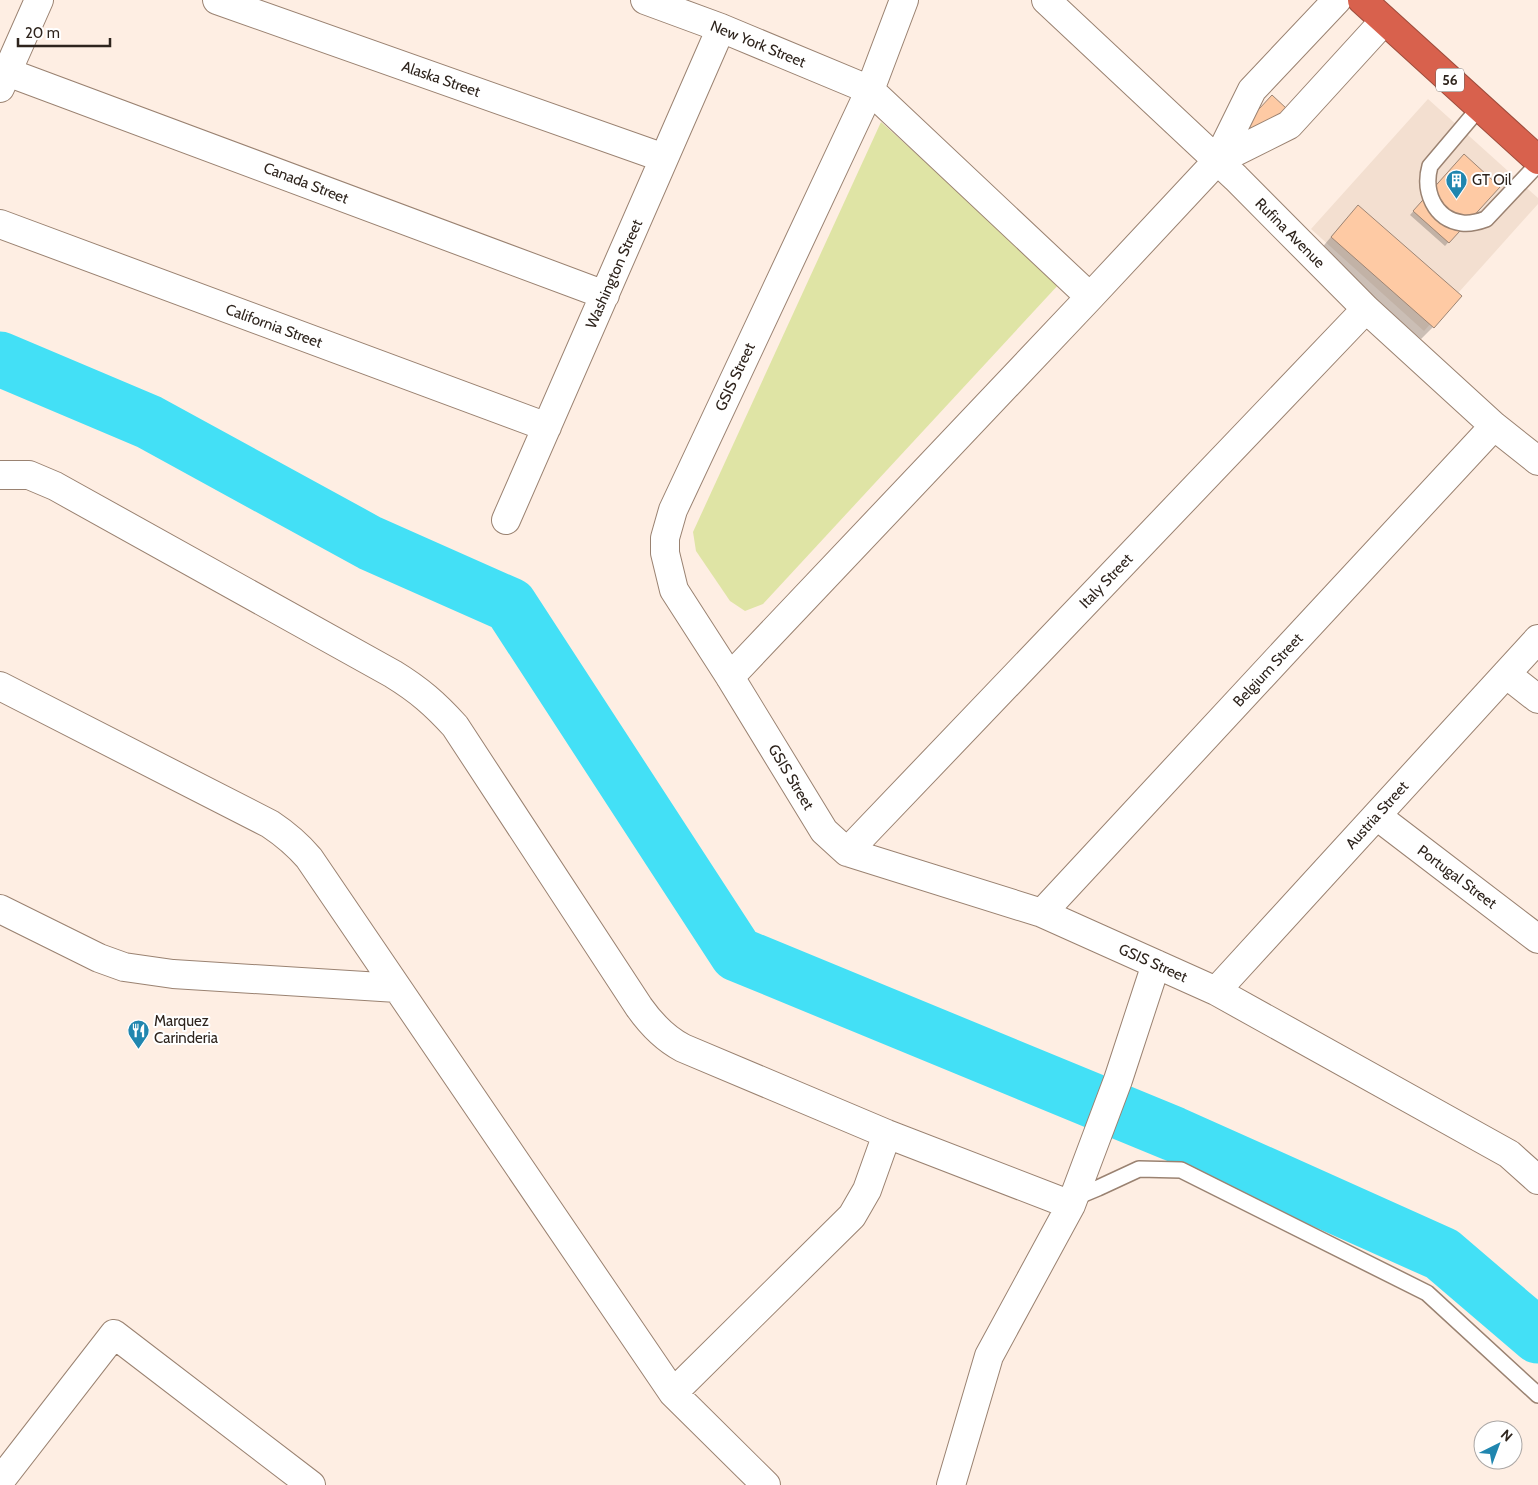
<svg xmlns="http://www.w3.org/2000/svg" width="1538" height="1485" font-family="Cabin,sans-serif">
  <style>
    .commercial { fill: #f3dfd0 }
    .green { fill: #dfe4a5 }
    .shadow { fill: #0003 }
    .lines { fill: none; stroke-linecap: round; stroke-linejoin: round }
    .river { stroke: #43e0f6; stroke-width: 55 }
    .building { fill: #fecaa4; stroke: #9d8574 }
    .lane-casing { stroke: #9a8271; stroke-width: 18 }
    .street-casing { stroke: #9a8271; stroke-width: 30 }
    .highway-casing { stroke: #9c4c3c; stroke-width: 30 }
    .lane { stroke: #fff; stroke-width: 15 }
    .street { stroke: #fff; stroke-width: 28 }
    .highway { stroke: #d8614d; stroke-width: 28 }
    .labels { text-anchor: middle; stroke-width: 4; stroke-linejoin: round; paint-order: stroke }
    .shield { fill: #fff; stroke: #6d6661; stroke-width: 1 }
    .shield-label { font-size: 14px; font-weight: bold; fill: #2e241d }
    .street-label { font-size: 15px; fill: #2e241d; stroke: #fff }
    .poi-label { font-size: 15px; fill: #2e241d; stroke: #fff; text-anchor: start }
  </style>
  <rect width="100%" height="100%" fill="#feeee3"/>
  <path class="commercial" d="M1428,99L1538,198V204L1424,331L1311,229Z"/>
  <path class="green" d="M881,122L1060,283L763,604L745,611L730,601L696,551L693,532Z"/>
  <path class="shadow" d="M1464,156L1498,187L1445,246L1410,215Z
    M1346,219L1433,327L1421,339L1320,250Z"/>
  <g class="lines">
    <path class="river" d="M0,359L149,422L370,543L510,605L737,954L1174,1134L1442,1254L1538,1336"/>
  </g>
  <path class="building" d="M1272,95L1286,108L1259,137L1245,124Z
    M1464,154L1500,187L1449,243L1413,211Z
    M1358,205L1462,296L1434,328L1331,237Z"/>
  <g class="lines">
    <defs>
      <path id="lane" d="M1480,107L1430,166C1423,191 1434,219 1462,223C1470,224 1478,222 1486,219L1538,164
        M1074,1198L1098,1188L1139,1169L1181,1170L1427,1293L1538,1395"/>
      <path id="street" d="M217,0L664,158
        M645,0L721,28L870,90L1090,297
        M904,0L870,90L673,510L665,538V553L674,590L730,677L824,831L847,852L1042,913L1216,991L1509,1154L1538,1180
        M1046,0L1236,178L1366,309L1494,426L1538,461
        M7,72L605,295
        M0,88L39,0
        M1217,161L1289,125L1384,21
        M0,224L547,427
        M0,475H29L55,486L393,674C419,690 435,704 455,726L639,1007C651,1024 664,1038 683,1048L887,1134L1071,1205
        M506,520L721,28
        M1506,674L1538,699
        M730,677L1090,297L1217,161L1252,90L1337,0
        M0,686L270,824C285,834 297,844 309,858L673,1393L766,1485
        M1377,816L1538,939
        M847,852L1366,309
        M0,909L99,958L124,967L173,974L397,988
        M1042,913L1494,426
        M1216,991L1538,639
        M673,1393L852,1216L867,1190L887,1134
        M0,1481L114,1334L311,1485
        M951,1485L989,1356L1071,1205L1118,1080L1156,964"/>
      <path id="highway" d="M1362,0L1538,160"/>
    </defs>
    <use href="#lane" class="lane-casing"/>
    <use href="#street" class="street-casing"/>
    <use href="#highway" class="highway-casing"/>
    <use href="#lane" class="lane"/>
    <use href="#street" class="street"/>
    <use href="#highway" class="highway"/>
  </g>
  <defs>
    <symbol id="building-pin" viewBox="-11 -11 22 30"><path d="M0 17L-7.5 6A9.5 9.5 0 1 1 7.5 6Z" fill="#2086af" stroke="#fff"/><path d="M-4-6H4V6H1V3H-1V6H-4ZM-2.5-4.3h1.7v1.8h-1.7ZM.8-4.3h1.7v1.8H.8ZM-2.5-1h1.7V.8h-1.7ZM.8-1h1.7V.8H.8Z" fill="#fff"/></symbol>
    <symbol id="restaurant-pin" viewBox="-11 -11 22 30"><path d="M0 17L-7.5 6A9.5 9.5 0 1 1 7.5 6Z" fill="#2086af" stroke="#fff"/><path d="M-5-6h1v4h1v-4h1v4h1v-4h1v5L-1.5 .5V6h-2V.5L-5-1ZM5-6V6H3V1.5H1.5Q1.5-4 5-6Z" fill="#fff"/></symbol>
  </defs>
  <g fill-rule="evenodd">
    <use href="#building-pin" x="1444" y="168" width="25" height="34"/>
    <use href="#restaurant-pin" x="126" y="1018" width="25" height="34"/>
  </g>
  <g class="labels">
    <rect class="shield" x="1436" y="68.5" width="28" height="23" rx="4"/>
    <g class="shield-label">
      <text x="1450" y="85">56</text>
    </g>
    <g class="street-label">
      <text transform="translate(758 44) rotate(22)" y="5">New York Street</text>
      <text transform="translate(441 79) rotate(19)" y="5">Alaska Street</text>
      <text transform="translate(306 183) rotate(21)" y="5">Canada Street</text>
      <text transform="translate(1290 233) rotate(45)" y="5">Rufina Avenue</text>
      <text transform="translate(614 274) rotate(-66)" y="5">Washington Street</text>
      <text transform="translate(274 326) rotate(20)" y="5">California Street</text>
      <text transform="translate(735 377) rotate(-65)" y="5">GSIS Street</text>
      <text transform="translate(1106 581) rotate(-46)" y="5">Italy Street</text>
      <text transform="translate(1268 670) rotate(-47)" y="5">Belgium Street</text>
      <text transform="translate(791 777) rotate(59)" y="5">GSIS Street</text>
      <text transform="translate(1377 815) rotate(-48)" y="5">Austria Street</text>
      <text transform="translate(1457 877) rotate(37)" y="5">Portugal Street</text>
      <text transform="translate(1153 963) rotate(24)" y="5">GSIS Street</text>
    </g>
    <g class="poi-label">
      <text x="1472" y="185">GT Oil</text>
      <text x="154" y="1026">Marquez<tspan x="154" dy="17">Carinderia</tspan></text>
    </g>
  </g>
  <g transform="translate(1498 1445) rotate(42)"><circle r="24" fill="#ffffff" stroke="#aba7a5"/>
  <path d="M0-4L9 19L0 12L-9 19Z" fill="#2086af"/>
  <text y="-8" font-size="14" font-weight="bold" text-anchor="middle" fill="#2e241d">N</text>
  </g>
  <path d="M18 38v8h92v-8" fill="none" stroke="#2e241d" stroke-width="2.5"/>
  <text x="25" y="38" font-size="15" fill="#2e241d" stroke="#ffffff" stroke-width="4" paint-order="stroke">20 m</text>
</svg>
